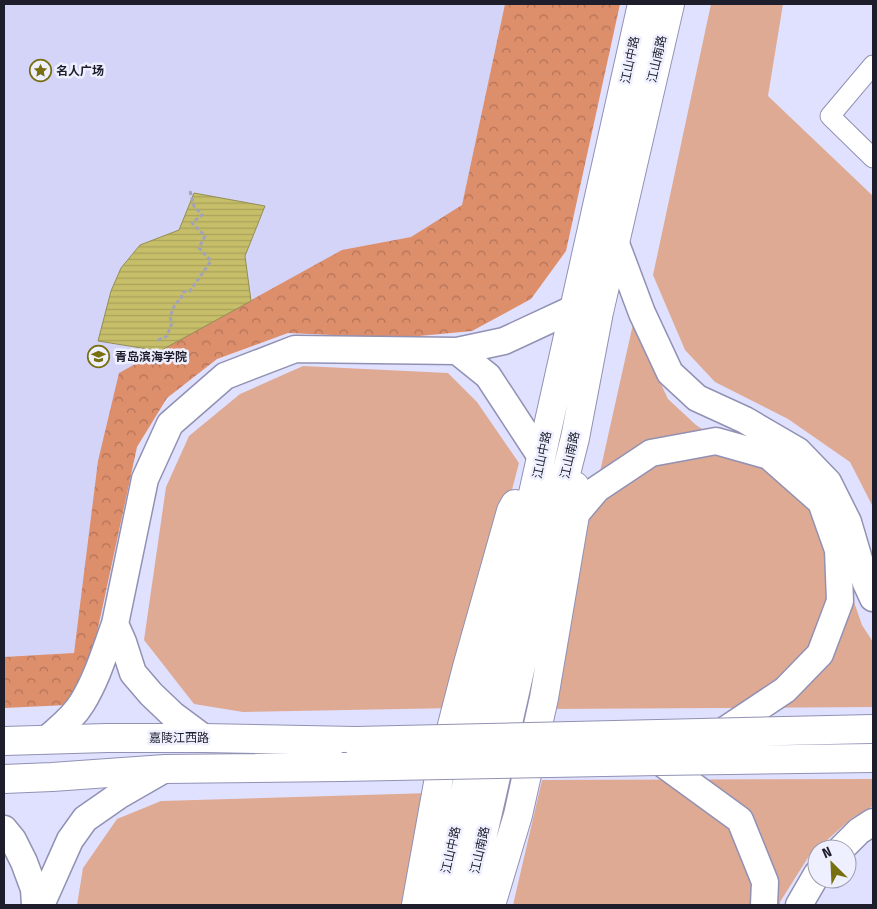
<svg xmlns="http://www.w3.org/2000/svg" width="877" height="909" font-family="'Fira Sans Condensed','Noto Sans SC',sans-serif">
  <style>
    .built { fill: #d3d4f7 }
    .green { fill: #dfaa93 }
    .forest { fill: url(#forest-crowns) }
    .water { fill: url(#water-rules); stroke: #938e56 }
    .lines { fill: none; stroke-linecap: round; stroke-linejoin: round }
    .minor-casing { stroke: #9191b4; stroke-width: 21 }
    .secondary-casing { stroke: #9191b4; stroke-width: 29 }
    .primary-casing { stroke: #9191b4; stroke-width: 30 }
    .path { stroke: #a2a2bb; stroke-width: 3; stroke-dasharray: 4 2.5; stroke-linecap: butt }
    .minor { stroke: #fff; stroke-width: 19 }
    .secondary { stroke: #fff; stroke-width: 26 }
    .primary { stroke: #fff; stroke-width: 28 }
    .primary-bridge-casing { stroke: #9191b4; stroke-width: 30; stroke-linecap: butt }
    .primary-bridge { stroke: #fff; stroke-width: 28 }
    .labels { text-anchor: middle; stroke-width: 5; stroke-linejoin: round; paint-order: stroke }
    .street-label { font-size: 12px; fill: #1d1d2b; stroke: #eff0ff }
    .poi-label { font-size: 12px; font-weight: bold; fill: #1d1d2b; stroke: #eff0ff; text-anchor: start }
  </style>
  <defs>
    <pattern id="forest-crowns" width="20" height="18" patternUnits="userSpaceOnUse" patternTransform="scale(1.25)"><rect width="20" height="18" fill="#dd8e6b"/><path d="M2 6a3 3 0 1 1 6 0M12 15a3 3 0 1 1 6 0" fill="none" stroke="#b37358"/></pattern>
    <pattern id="water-rules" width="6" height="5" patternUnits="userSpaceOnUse" patternTransform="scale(1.25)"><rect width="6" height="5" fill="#c6be69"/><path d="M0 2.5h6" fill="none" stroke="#aaa35b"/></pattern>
  </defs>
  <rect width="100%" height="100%" fill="#e0e1ff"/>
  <path class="built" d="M4,4H505L438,318H257L132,395L65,691L4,694Z"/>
  <path class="green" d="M711,4H783L768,96L873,196V507L850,462L788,419L715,382L685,350L653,275Z
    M633,324L668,399L696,425L779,479L811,510L854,602L862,625L873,642V707L547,709Z
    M303,366L448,373L477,402L519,463L455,708L243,712L194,704L144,640L166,487L189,436L240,394Z
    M873,779V806L852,818L809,856L780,902V905H513L542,780Z
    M431,793L404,905H77L83,868L117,819L161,801Z"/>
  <path class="forest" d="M505,4H620L566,251L531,299L472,331L398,338L288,333L217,359L167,398L137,447L89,670L67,705L4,708V657L74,653L98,461L119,373L342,250L411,237L462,205Z"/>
  <path class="water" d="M194,193L265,206L245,256L251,301L160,351L98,341L111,291L121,268L140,245L179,230Z"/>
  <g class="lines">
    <defs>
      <path id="minor" d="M873,65L830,116L873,158"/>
      <path id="secondary" d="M615,241L642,313L670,373L697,398L745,420L798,451L828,482L848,522L866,583L873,598
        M457,351L488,376L541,457
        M575,515L597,489L651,453L716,441L769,456L821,502L838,550L840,601L820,654L785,690L722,732
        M115,624L145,479L170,424L225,376L295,349L457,351L504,341L575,308
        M46,740C59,728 73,718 82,703C97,679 105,651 115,624L123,642L133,673L151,694L173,715L204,738
        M659,761L740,820L765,882L764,905
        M4,829L13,840L24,862L34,889L35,905
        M841,849L859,831L873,822
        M41,905L70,840L85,819L118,796L165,769
        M799,905L817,874"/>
      <path id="primary" d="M4,741L107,738H204L355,741
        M4,779L52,777L165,769L342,767
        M416,905L440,772L467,667L511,511L515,504
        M439,905L528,516L642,4
        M467,905L550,537L575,438L599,312L670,4
        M491,905L518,815L544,698L575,515V486"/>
    </defs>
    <use href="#minor" class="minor-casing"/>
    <use href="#secondary" class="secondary-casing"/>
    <use href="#primary" class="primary-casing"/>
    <path class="path" d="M158,340L167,336L172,323L170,317L175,304L181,299L183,292L190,291L211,261L199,248L205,236L192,223L202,215L194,206L190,191"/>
    <use href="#minor" class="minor"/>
    <use href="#secondary" class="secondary"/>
    <use href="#primary" class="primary"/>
    <defs>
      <path id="primary-bridge" d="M355,741L873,729
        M342,767L659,761L873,758"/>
    </defs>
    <use href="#primary-bridge" class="primary-bridge-casing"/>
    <use href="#primary-bridge" class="primary-bridge"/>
  </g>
  <defs>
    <symbol id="sight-ring" viewBox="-11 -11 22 22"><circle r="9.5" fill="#eff0ff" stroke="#787010" stroke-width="1.5"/><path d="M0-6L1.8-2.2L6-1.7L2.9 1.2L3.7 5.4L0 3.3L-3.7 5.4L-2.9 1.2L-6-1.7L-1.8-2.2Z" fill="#787010"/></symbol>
    <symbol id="university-ring" viewBox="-11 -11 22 22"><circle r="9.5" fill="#eff0ff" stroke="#787010" stroke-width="1.5"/><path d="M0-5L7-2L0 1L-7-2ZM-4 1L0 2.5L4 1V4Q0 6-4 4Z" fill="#787010"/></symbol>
  </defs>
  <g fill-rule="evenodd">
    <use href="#sight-ring" x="28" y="58" width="25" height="25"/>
    <use href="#university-ring" x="86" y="344" width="25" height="25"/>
  </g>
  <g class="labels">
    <g class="street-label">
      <text transform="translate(657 59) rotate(-77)" y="4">江山南路</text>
      <text transform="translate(630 60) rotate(-78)" y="4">江山中路</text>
      <text transform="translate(542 455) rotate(-78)" y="4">江山中路</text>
      <text transform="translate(570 455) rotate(-77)" y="4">江山南路</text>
      <text x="179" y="742">嘉陵江西路</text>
      <text transform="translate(451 850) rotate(-77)" y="4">江山中路</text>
      <text transform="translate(480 850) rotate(-77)" y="4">江山南路</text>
    </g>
    <g class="poi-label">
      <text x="56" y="75">名人广场</text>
      <text x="115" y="361">青岛滨海学院</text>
    </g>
  </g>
  <rect width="877" height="909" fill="none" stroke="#1d1d2b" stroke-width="10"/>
  <g transform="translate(832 864) rotate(336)"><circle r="24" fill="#eff0ff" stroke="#9b9caa"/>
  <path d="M0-4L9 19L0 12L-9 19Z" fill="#787010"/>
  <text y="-8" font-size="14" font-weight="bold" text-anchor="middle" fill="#1d1d2b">N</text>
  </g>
</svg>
